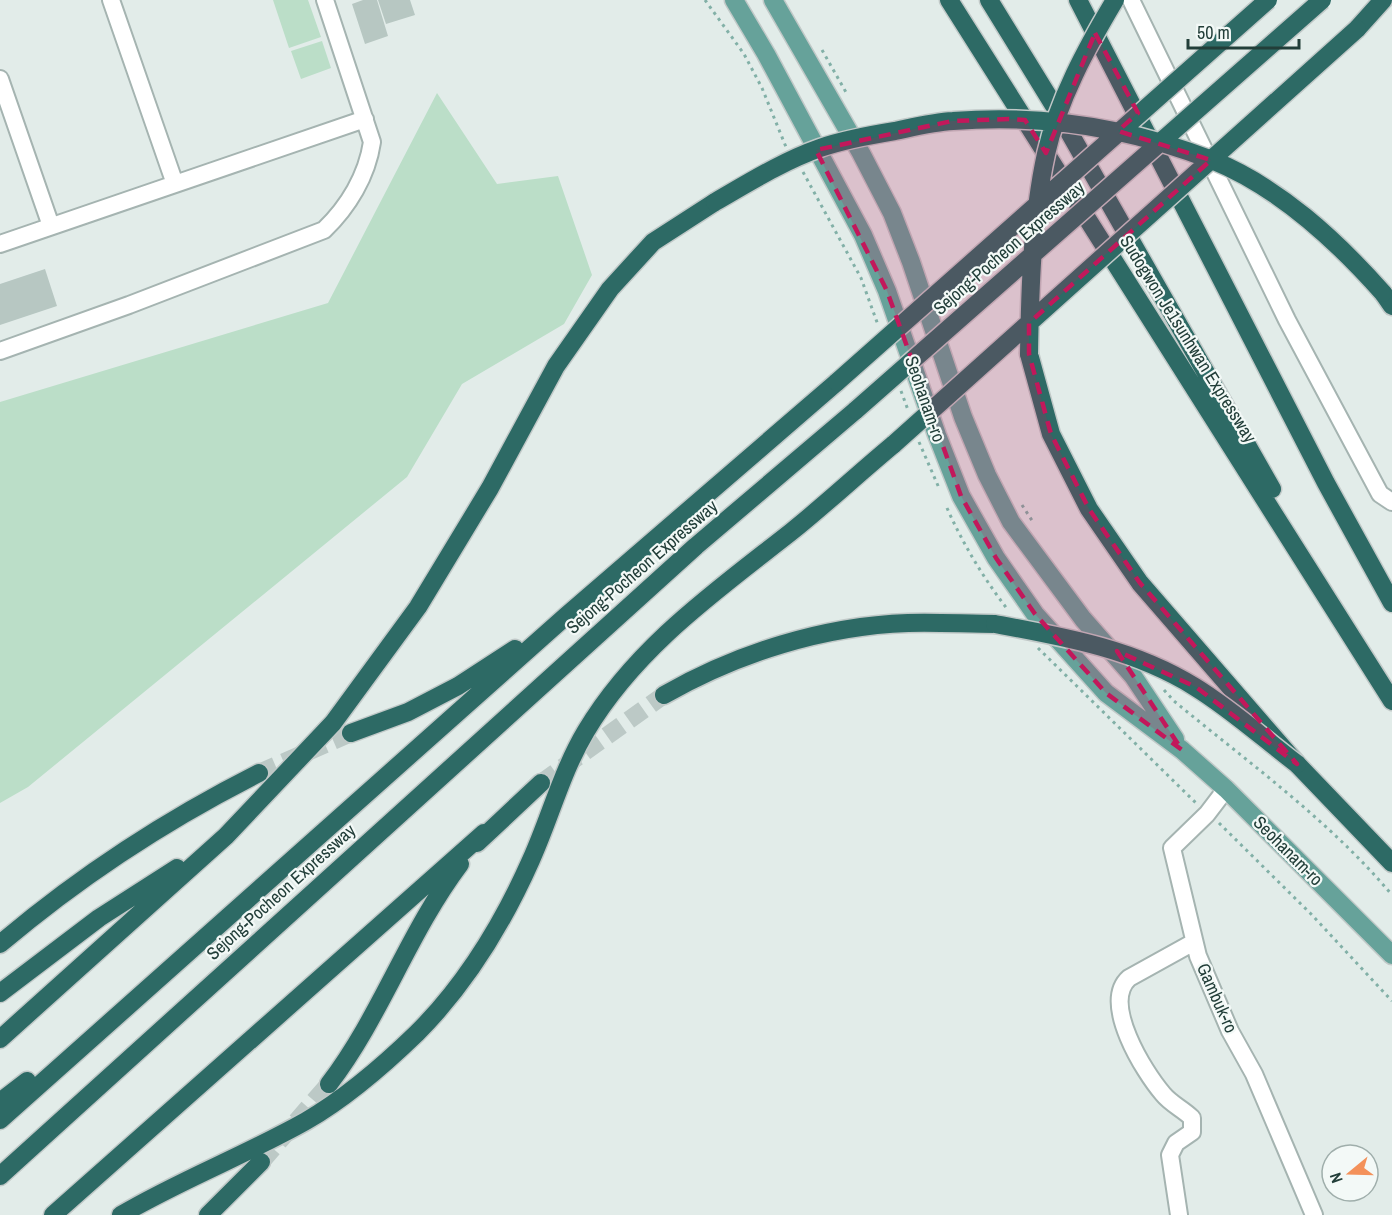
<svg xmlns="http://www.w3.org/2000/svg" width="1392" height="1215" font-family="'Archivo Narrow',sans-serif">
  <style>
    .green { fill: #bbdec8 }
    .building { fill: #b7c7c2 }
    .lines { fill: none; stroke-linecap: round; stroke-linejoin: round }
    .highway-tunnel { stroke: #bcc9c6; stroke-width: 18; stroke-dasharray: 18 9; stroke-linecap: butt }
    .minor-casing { stroke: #a5b4b1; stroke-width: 20 }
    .major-casing { stroke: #c1c9c8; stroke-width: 21 }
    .highway-casing { stroke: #c1c9c8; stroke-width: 21 }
    .path { stroke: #82b0a7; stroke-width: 3; stroke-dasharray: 3 4.5; stroke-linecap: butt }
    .minor { stroke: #fff; stroke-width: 16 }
    .major { stroke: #66a29a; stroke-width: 18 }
    .highway { stroke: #2d6a65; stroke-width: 18 }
    .highway-bridge-casing { stroke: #c1c9c8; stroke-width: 21; stroke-linecap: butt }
    .highway-bridge { stroke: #2d6a65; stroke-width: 18 }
    .marked { fill: #c2185b; fill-opacity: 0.2; stroke: #c2185b; stroke-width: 4.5; stroke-dasharray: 12 8; stroke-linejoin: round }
    .labels { text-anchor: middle; stroke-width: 4.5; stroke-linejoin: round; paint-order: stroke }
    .street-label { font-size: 18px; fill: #223e39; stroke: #f3f9f7 }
  </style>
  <rect width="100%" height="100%" fill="#e2ece9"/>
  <path class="green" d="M273,0H308L321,37L289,48Z
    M322,41L331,68L301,79L291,51Z
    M437,93L497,184L558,176L592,275L564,324L462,384L407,477L28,787L0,803V402L328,303Z"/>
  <path class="building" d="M363,0H377L388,36L365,44L352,4Z
    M378,0H410L415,15L386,24Z
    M45,269L57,306L0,325V284Z"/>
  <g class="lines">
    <path class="highway-tunnel" d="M259,773L351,733
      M541,783L664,695
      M261,1162L329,1084"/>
    <defs>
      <path id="minor" d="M111,0L175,184
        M1131,0L1287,320L1380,494L1392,502
        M0,79L51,226
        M0,244L365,119
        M0,351L129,305L324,230C348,207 367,176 372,142L325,0
        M1226,789L1207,814L1172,848L1198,956L1230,1031L1254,1074L1314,1215
        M1179,1215L1170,1155L1176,1143L1192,1132V1118C1183,1109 1171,1104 1163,1094C1144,1072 1101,1003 1129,978L1194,942"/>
      <path id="major" d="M734,0L766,54L863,235L887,291L937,435L961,496L996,558L1035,614L1106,693L1182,750L1226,789L1392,955
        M773,0L861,153L892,213L911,262L963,417L987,475L1011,522L1083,619L1133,676L1175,739"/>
      <path id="highway" d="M949,0L1392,701
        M989,0L1056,109L1272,489
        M1078,0L1326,483L1392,603
        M1357,29L1383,0
        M1383,293L1392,306
        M1029,354L1051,434L1089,509L1140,583L1297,764L1392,863
        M664,695C738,653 823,626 908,623C937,622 967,624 995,624
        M351,733L408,712L458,686L515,649
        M477,843L541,783
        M0,944C80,876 166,820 259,773
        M0,993L99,918L177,868
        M0,1039L226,836L333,723L418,607L490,488L556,366L610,289L653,242L715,202
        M329,1084C381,1016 408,933 460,864
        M0,1102L27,1081
        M0,1120L566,616L837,382
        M0,1176L696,546L856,410
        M53,1215L484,833
        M121,1215C180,1180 246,1155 306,1121C346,1098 384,1065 417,1033C465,985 503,923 531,860C550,818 562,771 586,731C636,647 716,591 791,532C826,504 859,473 894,444
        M208,1215L261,1162"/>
    </defs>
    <use href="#minor" class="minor-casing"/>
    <use href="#major" class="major-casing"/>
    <use href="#highway" class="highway-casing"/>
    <path class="path" d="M705,0L744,54L762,88L786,147
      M822,50L847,94
      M803,172L861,278L878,325
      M901,391L908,410
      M919,442L939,488
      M1022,505L1033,522
      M947,508C963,544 984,579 1008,610
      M1038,648L1196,803
      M1164,690L1174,701C1249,763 1330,821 1392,895
      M1219,823L1311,914L1392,1001"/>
    <use href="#minor" class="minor"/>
    <use href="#major" class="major"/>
    <use href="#highway" class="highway"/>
    <defs>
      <path id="highway-bridge" d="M715,202C748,183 783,161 820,148C843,140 870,135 895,131C914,127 934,122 953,121C1041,114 1130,128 1212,160C1279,187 1336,240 1383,293
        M1029,354C1030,288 1032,218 1046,154C1058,100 1087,47 1115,0
        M837,382L1268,0
        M856,410L1322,0
        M894,444L1357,29
        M995,624C1065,637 1134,649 1195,687C1231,709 1264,739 1297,764"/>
    </defs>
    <use href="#highway-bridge" class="highway-bridge-casing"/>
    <use href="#highway-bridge" class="highway-bridge"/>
  </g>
  <path class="marked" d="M1095,33L1138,113L1118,131L1211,160L1029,323V354L1051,434L1089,509L1140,583L1297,764L1196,687L1117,651L1182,750L1106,693L1035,614L996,558L961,496L887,291L816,150L952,121L1009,119L1025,120L1046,153Z"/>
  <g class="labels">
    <g class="street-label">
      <text transform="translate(1009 248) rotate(-41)" y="6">Sejong-Pocheon Expressway</text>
      <text transform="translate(1188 339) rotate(58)" y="6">Sudogwon Je1sunhwan Expressway</text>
      <text transform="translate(925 399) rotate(71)" y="6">Seohanam-ro</text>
      <text transform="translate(642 567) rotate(-41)" y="6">Sejong-Pocheon Expressway</text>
      <text transform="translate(1288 851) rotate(45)" y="6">Seohanam-ro</text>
      <text transform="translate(281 892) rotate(-42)" y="6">Sejong-Pocheon Expressway</text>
      <text transform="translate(1217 998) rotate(66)" y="6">Gambuk-ro</text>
    </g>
  </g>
  <g transform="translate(1350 1173) rotate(251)"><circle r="28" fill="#f3f9f7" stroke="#9faeab" stroke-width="1.5"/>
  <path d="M0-4.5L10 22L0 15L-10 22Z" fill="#f3915a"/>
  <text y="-9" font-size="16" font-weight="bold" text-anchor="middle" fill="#223e39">N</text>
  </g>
  <path d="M1188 39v9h111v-9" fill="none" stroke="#223e39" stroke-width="3"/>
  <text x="1197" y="39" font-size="18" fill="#223e39" stroke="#f3f9f7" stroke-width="4.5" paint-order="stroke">50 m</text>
</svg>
